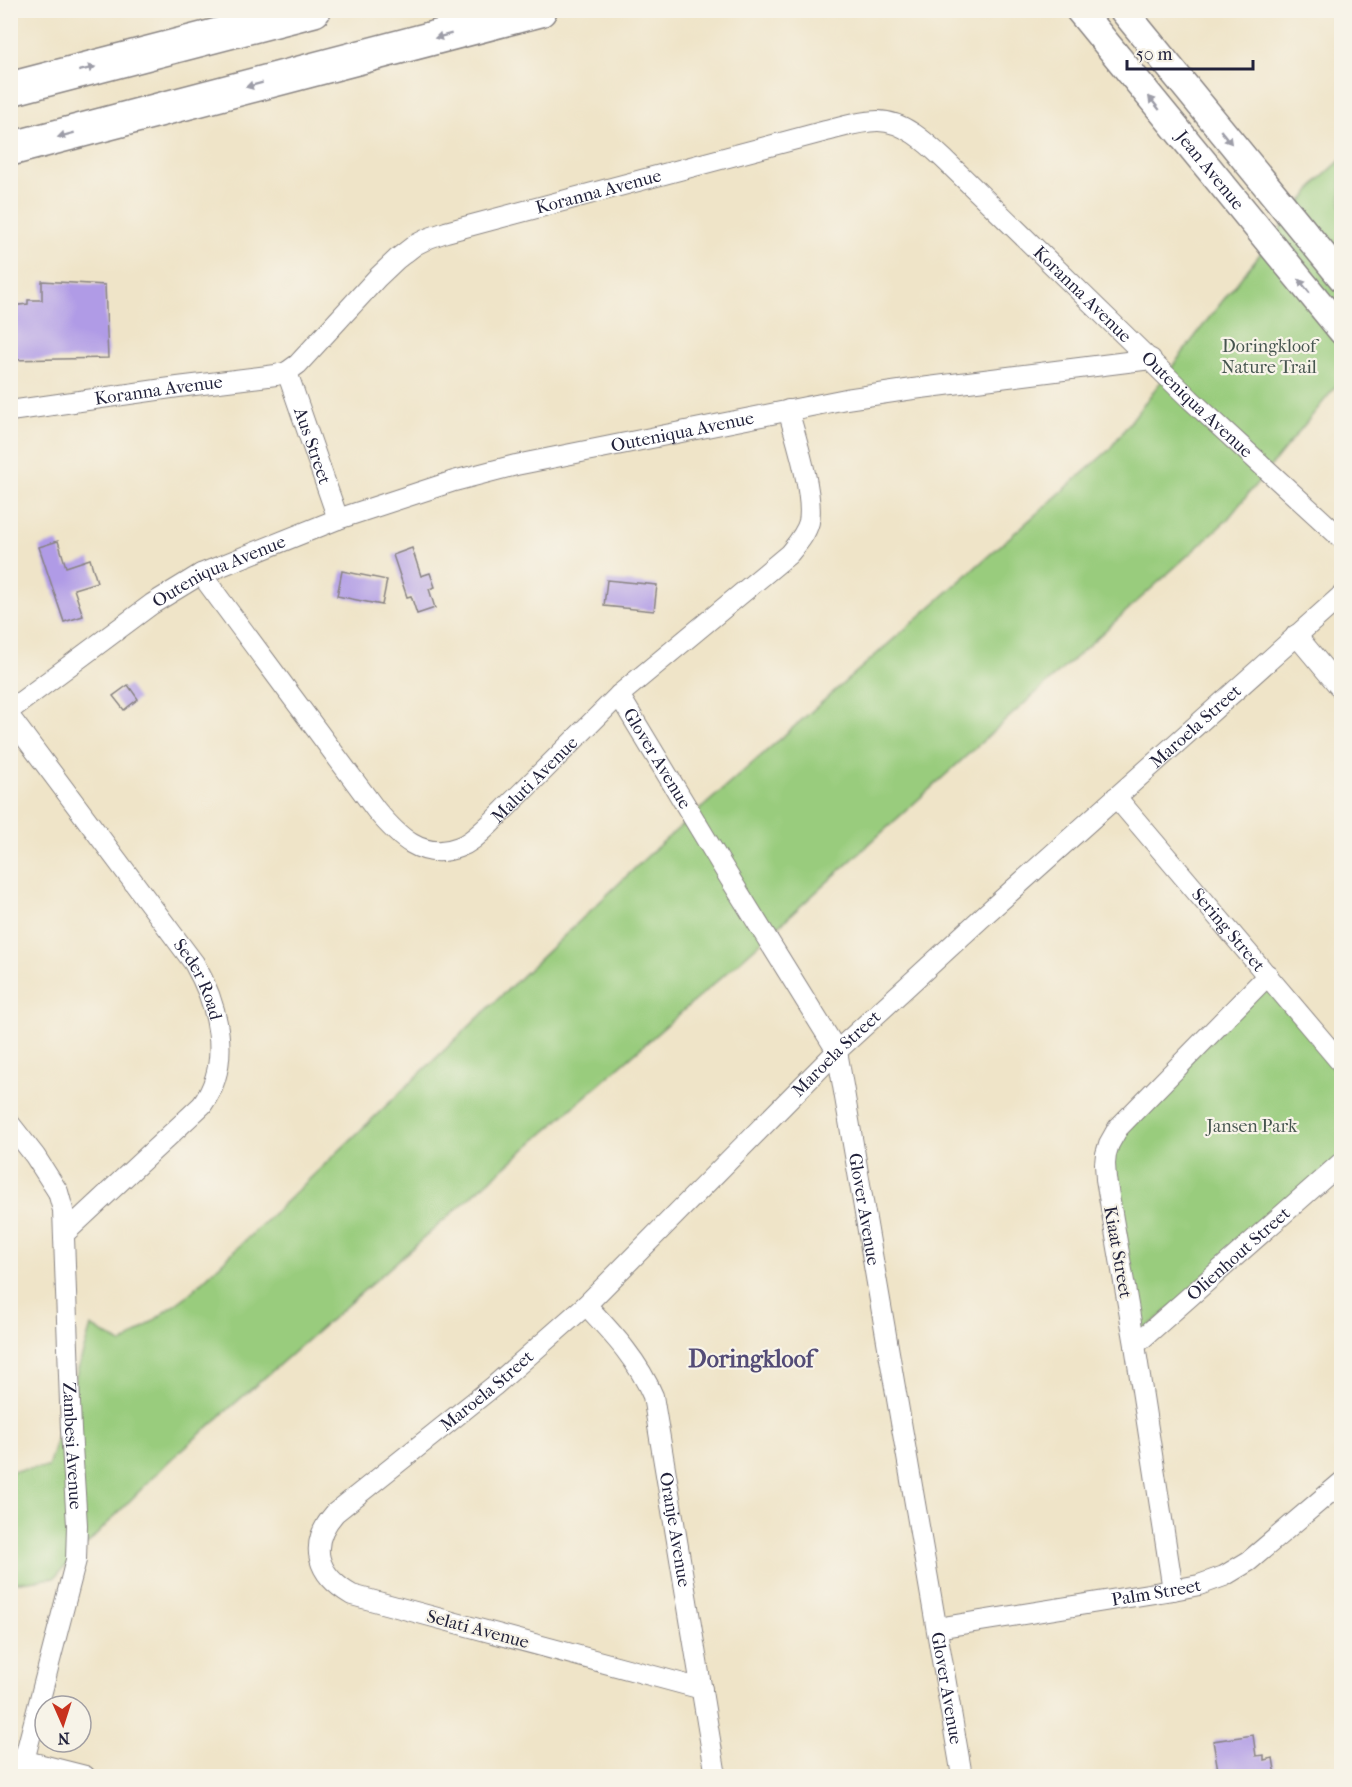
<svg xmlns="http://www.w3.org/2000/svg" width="1352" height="1787" font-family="'IM FELL French Canon',serif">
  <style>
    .green { fill: #99cc7d; stroke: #5e775c; stroke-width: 1.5 }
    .building { fill: #b09be6 }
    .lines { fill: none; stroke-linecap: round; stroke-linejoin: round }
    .minor-casing { stroke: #888382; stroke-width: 22 }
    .secondary-casing { stroke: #888382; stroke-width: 30 }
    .motorway-casing { stroke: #888382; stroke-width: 36 }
    .minor { stroke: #fff; stroke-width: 20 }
    .secondary { stroke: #fff; stroke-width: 27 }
    .motorway { stroke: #fff; stroke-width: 33 }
    .oneway { fill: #9c9ca7 }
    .labels { text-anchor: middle; stroke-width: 4.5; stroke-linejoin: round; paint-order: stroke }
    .street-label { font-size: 18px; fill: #22223b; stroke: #f7f3e8 }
    .park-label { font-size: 18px; fill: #46554f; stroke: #f7f3e8 }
    .district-label { font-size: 24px; font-weight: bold; fill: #544c77; stroke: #f7f3e8 }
  </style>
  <rect width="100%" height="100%" fill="#f7f3e8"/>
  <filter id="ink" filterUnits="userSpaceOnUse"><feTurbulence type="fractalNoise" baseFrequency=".0167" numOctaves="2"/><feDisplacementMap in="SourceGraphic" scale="12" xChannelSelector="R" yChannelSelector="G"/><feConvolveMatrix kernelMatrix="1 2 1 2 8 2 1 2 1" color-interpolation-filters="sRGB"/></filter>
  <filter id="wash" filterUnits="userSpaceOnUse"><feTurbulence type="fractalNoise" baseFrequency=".008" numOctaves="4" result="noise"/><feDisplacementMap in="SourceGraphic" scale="24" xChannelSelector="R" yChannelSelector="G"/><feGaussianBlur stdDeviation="1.35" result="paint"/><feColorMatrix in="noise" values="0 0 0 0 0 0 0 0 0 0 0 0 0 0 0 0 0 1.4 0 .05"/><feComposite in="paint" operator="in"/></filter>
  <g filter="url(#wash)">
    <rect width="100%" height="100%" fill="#efe4c8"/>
    <path class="green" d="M1341,160V380L1227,520L741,960L167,1463L54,1578L11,1583L10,1471L48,1467L91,1326L122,1344L188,1295L656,848L1109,450L1209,318L1319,180Z
      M1269,982L1341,1060V1167L1139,1334L1109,1161L1123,1128Z"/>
    <g id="blocks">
      <path class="building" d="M42,281L105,285L108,358L10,360V306L28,304V300H42Z
        M58,541L66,567L90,559L97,582L74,589L83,616L64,622L39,547Z
        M412,548L421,576L430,573L435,587L429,589L435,608L417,614L411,596L407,597L393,555Z
        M342,571L387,580L382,605L337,596Z
        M607,580L657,585L654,611L604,606Z
        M128,685L138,699L124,710L113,696Z
        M1253,1735L1256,1756L1264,1755V1760L1273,1758L1276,1776H1219L1213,1741Z"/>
    </g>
  </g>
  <g filter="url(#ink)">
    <use href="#blocks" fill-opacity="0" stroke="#888382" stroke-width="1.5"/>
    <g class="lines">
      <defs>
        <g id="minor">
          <path id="s1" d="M287,372L338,519"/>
          <path id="s2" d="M10,411L178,387L276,375L287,372L298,364L377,278L397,259L415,245L429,238L446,232L826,131C843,127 860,121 878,121C905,121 929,145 947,162L1190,399L1342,539"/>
          <path id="s3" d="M201,574L376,810C397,835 422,862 459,847C471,843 480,833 489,825L619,695L789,554C797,544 806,534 809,522C814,495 796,438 788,410"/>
          <path d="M1296,635L1342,690"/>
          <path id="s4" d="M619,695L729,877L837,1051L962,1776"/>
          <path id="s5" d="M10,710L152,604L201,574L338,519L454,481L516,465L846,399L913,389L1151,359"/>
          <path id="s6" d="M10,717L194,963C218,1005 233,1062 202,1105L64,1234"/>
          <path id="s7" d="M1116,797L1342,1064"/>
          <path id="s8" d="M10,1124L35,1156L58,1192L63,1210L71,1430L77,1525L76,1560L20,1776"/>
          <path id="s9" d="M586,1305C612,1333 638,1360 653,1396L716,1776"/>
          <path id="s10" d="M1135,1345L1342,1162"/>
          <path d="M1173,1590L1135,1345L1106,1179L1105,1164L1106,1154L1109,1144L1118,1128L1268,975"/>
          <path id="s11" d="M937,1628L1173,1590L1199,1585L1224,1576L1249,1561L1342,1482"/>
          <path id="s12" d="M702,1689L352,1595C317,1575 307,1545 335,1513L494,1386L586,1305L837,1051L988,912L1342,595"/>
          <path d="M10,1757L85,1776"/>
        </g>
        <g id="secondary">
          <path id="s13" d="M1079,10L1342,331"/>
          <path d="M1123,10L1342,278"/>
        </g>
        <path id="motorway" d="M10,89L314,10
          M10,149L540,10"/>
      </defs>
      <use href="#minor" class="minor-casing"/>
      <use href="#secondary" class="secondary-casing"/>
      <use href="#motorway" class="motorway-casing"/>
      <use href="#minor" class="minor"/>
      <use href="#secondary" class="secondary"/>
      <use href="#motorway" class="motorway"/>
    </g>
    <defs><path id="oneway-solid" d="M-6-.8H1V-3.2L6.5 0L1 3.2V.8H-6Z" transform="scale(1.5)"/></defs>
    <g class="oneway">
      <use href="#oneway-solid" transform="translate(443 36) rotate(165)"/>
      <use href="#oneway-solid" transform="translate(87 69) rotate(-14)"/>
      <use href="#oneway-solid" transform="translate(254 85) rotate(165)"/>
      <use href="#oneway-solid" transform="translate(1154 103) rotate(-129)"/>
      <use href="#oneway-solid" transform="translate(66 135) rotate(165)"/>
      <use href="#oneway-solid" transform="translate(1226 137) rotate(51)"/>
      <use href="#oneway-solid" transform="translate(1304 286) rotate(-129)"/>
    </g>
  </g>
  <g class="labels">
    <g class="street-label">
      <text dy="6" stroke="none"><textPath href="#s13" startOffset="207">Jean Avenue</textPath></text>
      <text dy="6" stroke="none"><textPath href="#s2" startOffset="652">Koranna Avenue</textPath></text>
      <text dy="6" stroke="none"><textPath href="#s2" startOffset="1212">Koranna Avenue</textPath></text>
      <text dy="6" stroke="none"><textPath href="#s2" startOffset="150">Koranna Avenue</textPath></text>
      <text dy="6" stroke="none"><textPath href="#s2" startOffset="1371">Outeniqua Avenue</textPath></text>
      <text dy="6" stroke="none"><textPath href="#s5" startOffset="738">Outeniqua Avenue</textPath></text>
      <text dy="6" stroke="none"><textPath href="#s1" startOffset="78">Aus Street</textPath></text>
      <text dy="6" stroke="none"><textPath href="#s5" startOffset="252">Outeniqua Avenue</textPath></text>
      <text dy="6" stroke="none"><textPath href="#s12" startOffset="1629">Maroela Street</textPath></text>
      <text dy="6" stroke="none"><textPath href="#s4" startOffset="74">Glover Avenue</textPath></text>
      <text dy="6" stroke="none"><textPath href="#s3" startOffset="494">Maluti Avenue</textPath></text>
      <text dy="6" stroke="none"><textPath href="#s7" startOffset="174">Sering Street</textPath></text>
      <text dy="6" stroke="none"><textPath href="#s6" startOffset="324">Seder Road</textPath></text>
      <text dy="6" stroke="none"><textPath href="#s12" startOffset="1143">Maroela Street</textPath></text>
      <text dy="6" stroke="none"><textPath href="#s4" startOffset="578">Glover Avenue</textPath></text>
      <text transform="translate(1118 1252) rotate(80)" y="6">Kiaat Street</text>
      <text dy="6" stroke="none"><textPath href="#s10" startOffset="138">Olienhout Street</textPath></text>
      <text dy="6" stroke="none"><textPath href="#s12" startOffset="657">Maroela Street</textPath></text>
      <text dy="6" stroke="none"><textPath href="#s8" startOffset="338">Zambesi Avenue</textPath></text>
      <text dy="6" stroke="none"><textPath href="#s9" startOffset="249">Oranje Avenue</textPath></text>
      <text dy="6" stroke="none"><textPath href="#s11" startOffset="222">Palm Street</textPath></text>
      <text transform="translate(478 1629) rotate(15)" y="6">Selati Avenue</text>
      <text dy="6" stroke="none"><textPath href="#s4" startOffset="1064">Glover Avenue</textPath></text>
    </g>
    <g class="park-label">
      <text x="1269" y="352">Doringkloof<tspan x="1269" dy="21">Nature Trail</tspan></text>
      <text x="1252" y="1132">Jansen Park</text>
    </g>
    <g class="district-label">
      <text x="751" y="1367">Doringkloof</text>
    </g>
  </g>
  <rect width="1352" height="1787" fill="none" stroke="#f7f3e8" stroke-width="36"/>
  <g transform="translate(63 1724) rotate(177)"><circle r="28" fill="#f7f3e8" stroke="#a29fa3" stroke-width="1.5"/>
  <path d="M0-4.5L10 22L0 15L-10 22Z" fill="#c8321e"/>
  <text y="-9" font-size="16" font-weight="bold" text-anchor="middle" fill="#22223b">N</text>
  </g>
  <path d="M1127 60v9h126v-9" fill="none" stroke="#22223b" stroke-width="3"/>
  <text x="1136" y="60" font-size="18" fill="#22223b" stroke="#f7f3e8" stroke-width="4.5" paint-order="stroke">50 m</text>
</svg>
